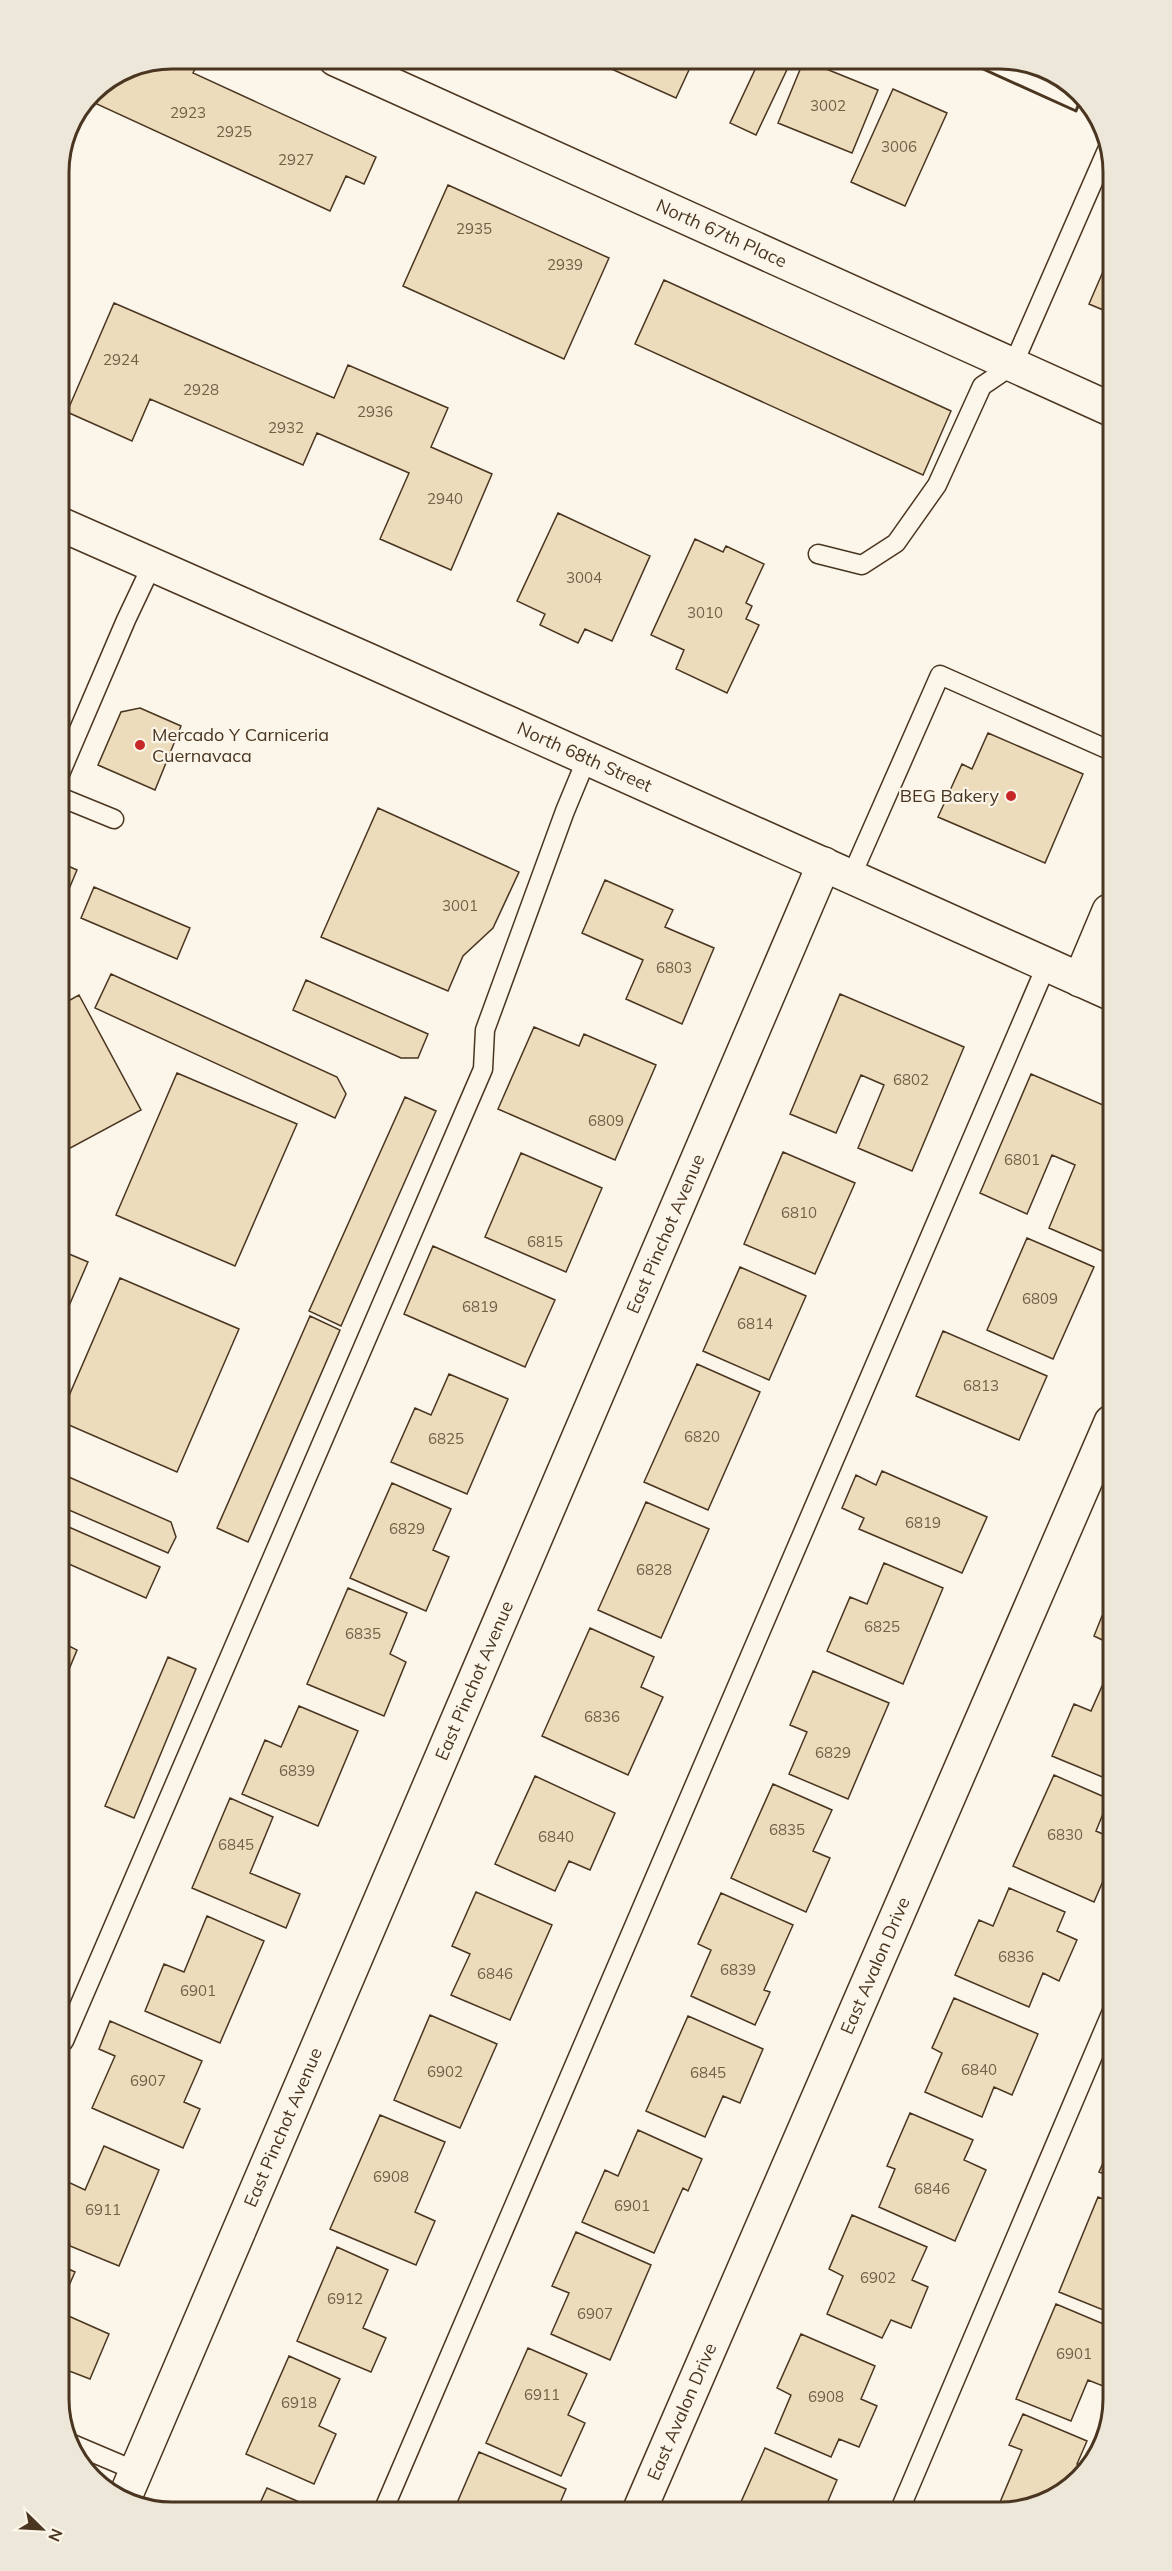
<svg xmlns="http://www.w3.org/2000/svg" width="1172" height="2571" font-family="Mulish,sans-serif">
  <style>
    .building { fill: #ecdcbc; stroke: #4a3520; stroke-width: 1.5 }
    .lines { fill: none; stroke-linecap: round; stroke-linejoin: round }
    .service-casing { stroke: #4a3520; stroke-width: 21 }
    .minor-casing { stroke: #4a3520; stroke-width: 36 }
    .secondary-casing { stroke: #4a3520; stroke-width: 36 }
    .service { stroke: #fbf6e9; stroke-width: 18 }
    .minor { stroke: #fbf6e9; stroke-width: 33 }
    .secondary { stroke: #fbf6e9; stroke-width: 33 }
    .wall { stroke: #4a3520; stroke-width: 3 }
    .poi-dot { fill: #c62828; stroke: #fbf6e9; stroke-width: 2 }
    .labels { text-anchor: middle; stroke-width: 4.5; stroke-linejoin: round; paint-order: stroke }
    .number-label { font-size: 15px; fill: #725f47 }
    .street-label { font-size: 18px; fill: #4a3520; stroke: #fbf6e9 }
    .poi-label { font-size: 18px; fill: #4a3520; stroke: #fbf6e9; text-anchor: start }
    .rim { fill: none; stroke: #4a3520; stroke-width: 3 }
  </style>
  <rect width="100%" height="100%" fill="#fbf6e9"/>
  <path class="building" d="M172,58L200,59L193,73L376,157L364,184L346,176L330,211L88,100L92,92L129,67Z
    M597,59H694L676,98L596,62Z
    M760,59H792L756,135L730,123Z
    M804,60L878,90L852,153L778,123Z
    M893,89L947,113L905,206L851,182Z
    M448,185L609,258L564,359L403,286Z
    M1108,260V312L1089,304Z
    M664,280L951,411L923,475L635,344Z
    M114,303L334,398L348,365L448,408L431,447L492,474L451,570L380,539L409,473L317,433L303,465L150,399L132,441L67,412Z
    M558,513L650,556L612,641L585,629L578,643L540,625L545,614L517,601Z
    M695,539L723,552L726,546L764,564L746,603L752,606L746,619L759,625L727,693L676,669L684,650L651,635Z
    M140,708L181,726L155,790L98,765L121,712Z
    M988,733L1083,774L1045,863L938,817L962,764L972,769Z
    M378,808L519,872L493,928L463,956L448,991L321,937Z
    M61,863L77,870L61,908Z
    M605,880L673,910L665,927L714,948L682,1024L626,999L643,960L582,933Z
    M94,887L190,928L177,959L81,918Z
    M111,974L337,1077L346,1094L335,1118L95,1008Z
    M306,980L428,1034L418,1058H401L293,1010Z
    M840,994L964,1047L912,1171L858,1148L884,1085L861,1075L836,1133L790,1114Z
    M79,995L141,1110L61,1153V1005Z
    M534,1027L579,1046L584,1034L656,1065L615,1160L498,1109Z
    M177,1073L297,1124L235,1266L116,1215Z
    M1031,1074L1110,1108V1232L1102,1251L1049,1228L1075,1165L1052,1155L1027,1214L980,1193Z
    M405,1097L436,1111L341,1326L309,1311Z
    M783,1152L855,1183L815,1274L744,1244Z
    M521,1153L602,1188L566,1272L485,1237Z
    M1027,1238L1094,1267L1053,1359L987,1330Z
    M433,1246L555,1300L525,1367L404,1314Z
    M62,1251L88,1262L62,1322Z
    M740,1267L806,1296L769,1380L703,1351Z
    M120,1278L239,1329L177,1472L62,1422V1412Z
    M310,1316L340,1330L248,1542L217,1528Z
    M943,1331L1047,1376L1019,1440L916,1396Z
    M697,1364L760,1392L708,1510L644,1482Z
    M449,1374L508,1399L467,1494L391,1462L415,1408L431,1415Z
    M882,1471L987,1517L962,1573L859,1529L864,1518L842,1508L856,1475L876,1485Z
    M62,1474L171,1522L176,1537L168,1553L62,1507Z
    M392,1483L451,1509L433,1550L449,1557L426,1611L350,1578Z
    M646,1502L709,1529L661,1638L598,1610Z
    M62,1524L160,1567L146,1598L62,1561Z
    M884,1563L943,1588L903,1684L827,1651L850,1597L867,1604Z
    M348,1588L407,1613L390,1654L406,1662L384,1716L307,1684Z
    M1102,1616L1111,1620V1644L1094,1636Z
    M590,1628L654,1657L641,1687L663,1697L628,1775L542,1736Z
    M63,1643L77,1650L63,1684Z
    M168,1657L196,1669L134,1818L105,1806Z
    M1110,1668L1112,1669V1781L1052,1756L1074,1704L1091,1711Z
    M813,1671L889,1703L848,1799L789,1774L807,1732L790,1725Z
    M299,1706L358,1731L318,1826L242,1794L265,1740L281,1747Z
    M1054,1775L1109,1799L1096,1831L1112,1838V1860L1094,1902L1013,1866Z
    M535,1776L615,1813L590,1870L569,1861L555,1891L495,1864Z
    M773,1784L832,1810L813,1851L830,1858L806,1912L731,1878Z
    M230,1798L273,1817L250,1873L300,1894L286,1928L192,1888Z
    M1009,1888L1065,1912L1057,1931L1077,1940L1059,1981L1043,1973L1029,2007L955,1975L979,1920L993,1926Z
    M476,1892L552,1925L510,2020L451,1995L470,1954L452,1946Z
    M721,1893L793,1925L764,1990L770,1992L755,2025L691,1996L711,1950L698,1944Z
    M207,1916L264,1941L220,2043L145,2011L164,1964L184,1972Z
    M954,1998L1038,2034L1012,2095L994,2087L982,2117L925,2092L942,2053L932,2048Z
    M430,2015L497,2044L460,2128L394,2100Z
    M688,2016L763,2049L740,2103L723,2096L705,2137L646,2111Z
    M110,2021L202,2061L184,2102L200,2109L183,2148L92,2108L115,2056L99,2049Z
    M910,2113L973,2140L964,2160L986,2170L955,2241L879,2207L895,2169L887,2166Z
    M380,2115L445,2142L415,2212L435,2221L416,2265L330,2229Z
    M638,2130L702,2159L688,2191L683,2188L654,2253L582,2222L605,2170L618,2176Z
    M1113,2140V2177L1099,2172Z
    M104,2146L159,2170L119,2266L70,2246L68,2233L64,2231V2187L66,2181L85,2190Z
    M1098,2197L1113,2203V2314L1059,2292Z
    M852,2215L927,2247L912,2280L928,2287L911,2328L891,2320L882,2338L827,2314L843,2276L829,2269Z
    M576,2232L651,2265L610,2360L551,2334L569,2293L552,2286Z
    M337,2247L388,2270L363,2328L386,2338L371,2372L297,2341Z
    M64,2267L75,2272L64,2297Z
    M1056,2304L1113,2328V2390L1088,2380L1071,2421L1016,2399Z
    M64,2314L109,2334L90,2379L64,2369Z
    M801,2334L875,2366L861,2399L877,2406L859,2447L839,2439L831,2457L775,2433L791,2395L777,2388Z
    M528,2348L587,2374L568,2415L585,2423L561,2476L486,2443Z
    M289,2356L340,2379L319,2426L336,2434L314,2484L246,2454Z
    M1023,2414L1087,2441L1077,2464L1087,2467L1085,2471L1037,2506L998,2507L1022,2450L1009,2445Z
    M765,2448L837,2480L825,2508H754L741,2502Z
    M479,2452L566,2489L557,2510H454Z
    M267,2488L320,2511L256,2512Z"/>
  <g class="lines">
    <defs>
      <path id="service" d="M818,554L862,565L896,543L937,485L982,386L1013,365L1107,150
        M60,774L126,620L152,565
        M60,797L114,819
        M851,877L940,675L1109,750
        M64,2041L483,1069L485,1030L565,811L587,758
        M70,2443L136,2471
        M901,2507L1112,2011
        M383,2511L1047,964"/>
      <g id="minor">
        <path id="s1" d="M335,59L1108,408"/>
        <path d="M1080,980L1109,911"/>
        <path id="s2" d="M125,2497L824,864"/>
        <path id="s3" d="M640,2509L1111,1422"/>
      </g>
      <g id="secondary">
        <path id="s4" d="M60,524L368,660L1110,993"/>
      </g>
    </defs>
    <use href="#service" class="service-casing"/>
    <use href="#minor" class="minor-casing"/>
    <use href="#secondary" class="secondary-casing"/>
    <use href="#service" class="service"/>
    <use href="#minor" class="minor"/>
    <use href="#secondary" class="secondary"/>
    <path class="wall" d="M961,59L1076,111L1081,98"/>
  </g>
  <g class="poi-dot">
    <circle cx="140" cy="745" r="6"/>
    <circle cx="1011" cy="796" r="6"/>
  </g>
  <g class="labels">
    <g class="number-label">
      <text x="828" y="111">3002</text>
      <text x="188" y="118">2923</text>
      <text x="234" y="137">2925</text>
      <text x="899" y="152">3006</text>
      <text x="296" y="165">2927</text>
      <text x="474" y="234">2935</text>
      <text x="565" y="270">2939</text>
      <text x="121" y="365">2924</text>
      <text x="201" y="395">2928</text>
      <text x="375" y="417">2936</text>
      <text x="286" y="433">2932</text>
      <text x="445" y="504">2940</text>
      <text x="584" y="583">3004</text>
      <text x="705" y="618">3010</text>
      <text x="460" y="911">3001</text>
      <text x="674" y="973">6803</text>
      <text x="911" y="1085">6802</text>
      <text x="606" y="1126">6809</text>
      <text x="1022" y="1165">6801</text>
      <text x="799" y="1218">6810</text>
      <text x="545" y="1247">6815</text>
      <text x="1040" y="1304">6809</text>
      <text x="480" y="1312">6819</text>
      <text x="755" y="1329">6814</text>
      <text x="981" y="1391">6813</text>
      <text x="702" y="1442">6820</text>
      <text x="446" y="1444">6825</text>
      <text x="923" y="1528">6819</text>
      <text x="407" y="1534">6829</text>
      <text x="654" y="1575">6828</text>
      <text x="882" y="1632">6825</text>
      <text x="363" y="1639">6835</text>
      <text x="602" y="1722">6836</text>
      <text x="833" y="1758">6829</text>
      <text x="297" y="1776">6839</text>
      <text x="787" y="1835">6835</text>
      <text x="1065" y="1840">6830</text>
      <text x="556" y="1842">6840</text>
      <text x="236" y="1850">6845</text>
      <text x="1016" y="1962">6836</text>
      <text x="738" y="1975">6839</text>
      <text x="495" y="1979">6846</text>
      <text x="198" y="1996">6901</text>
      <text x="979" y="2075">6840</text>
      <text x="445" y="2077">6902</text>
      <text x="708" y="2078">6845</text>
      <text x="148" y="2086">6907</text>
      <text x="391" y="2182">6908</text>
      <text x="932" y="2194">6846</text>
      <text x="632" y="2211">6901</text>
      <text x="103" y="2215">6911</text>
      <text x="878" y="2283">6902</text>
      <text x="345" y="2304">6912</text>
      <text x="595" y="2319">6907</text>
      <text x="1074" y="2359">6901</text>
      <text x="542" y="2400">6911</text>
      <text x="826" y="2402">6908</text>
      <text x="299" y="2408">6918</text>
    </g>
    <g class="street-label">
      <text dy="6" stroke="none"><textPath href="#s1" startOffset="424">North 67th Place</textPath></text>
      <text dy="6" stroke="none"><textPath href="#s4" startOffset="574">North 68th Street</textPath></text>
      <text dy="6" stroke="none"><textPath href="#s2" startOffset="1374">East Pinchot Avenue</textPath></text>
      <text dy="6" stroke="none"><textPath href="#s2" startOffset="888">East Pinchot Avenue</textPath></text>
      <text dy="6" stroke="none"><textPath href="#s3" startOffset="592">East Avalon Drive</textPath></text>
      <text dy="6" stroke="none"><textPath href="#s2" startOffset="402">East Pinchot Avenue</textPath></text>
      <text dy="6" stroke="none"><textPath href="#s3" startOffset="106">East Avalon Drive</textPath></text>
    </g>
    <g class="poi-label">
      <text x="152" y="741">Mercado Y Carniceria<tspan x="152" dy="21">Cuernavaca</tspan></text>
      <text x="999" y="802" text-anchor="end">BEG Bakery</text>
    </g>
  </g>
  <path d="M0 0H1172V2571H0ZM172 69H1000A103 103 0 0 1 1103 172V2399A103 103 0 0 1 1000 2502H172A103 103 0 0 1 69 2399V172A103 103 0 0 1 172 69Z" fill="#ede7d9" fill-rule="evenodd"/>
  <path class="rim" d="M172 69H1000A103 103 0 0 1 1103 172V2399A103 103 0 0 1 1000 2502H172A103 103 0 0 1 69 2399V172A103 103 0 0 1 172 69Z"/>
  <g transform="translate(42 2529) rotate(114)" stroke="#fbf6e9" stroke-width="4.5" paint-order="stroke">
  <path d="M0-4.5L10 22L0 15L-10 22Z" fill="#4a3520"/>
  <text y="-9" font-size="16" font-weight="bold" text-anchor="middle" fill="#4a3520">N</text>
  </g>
</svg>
